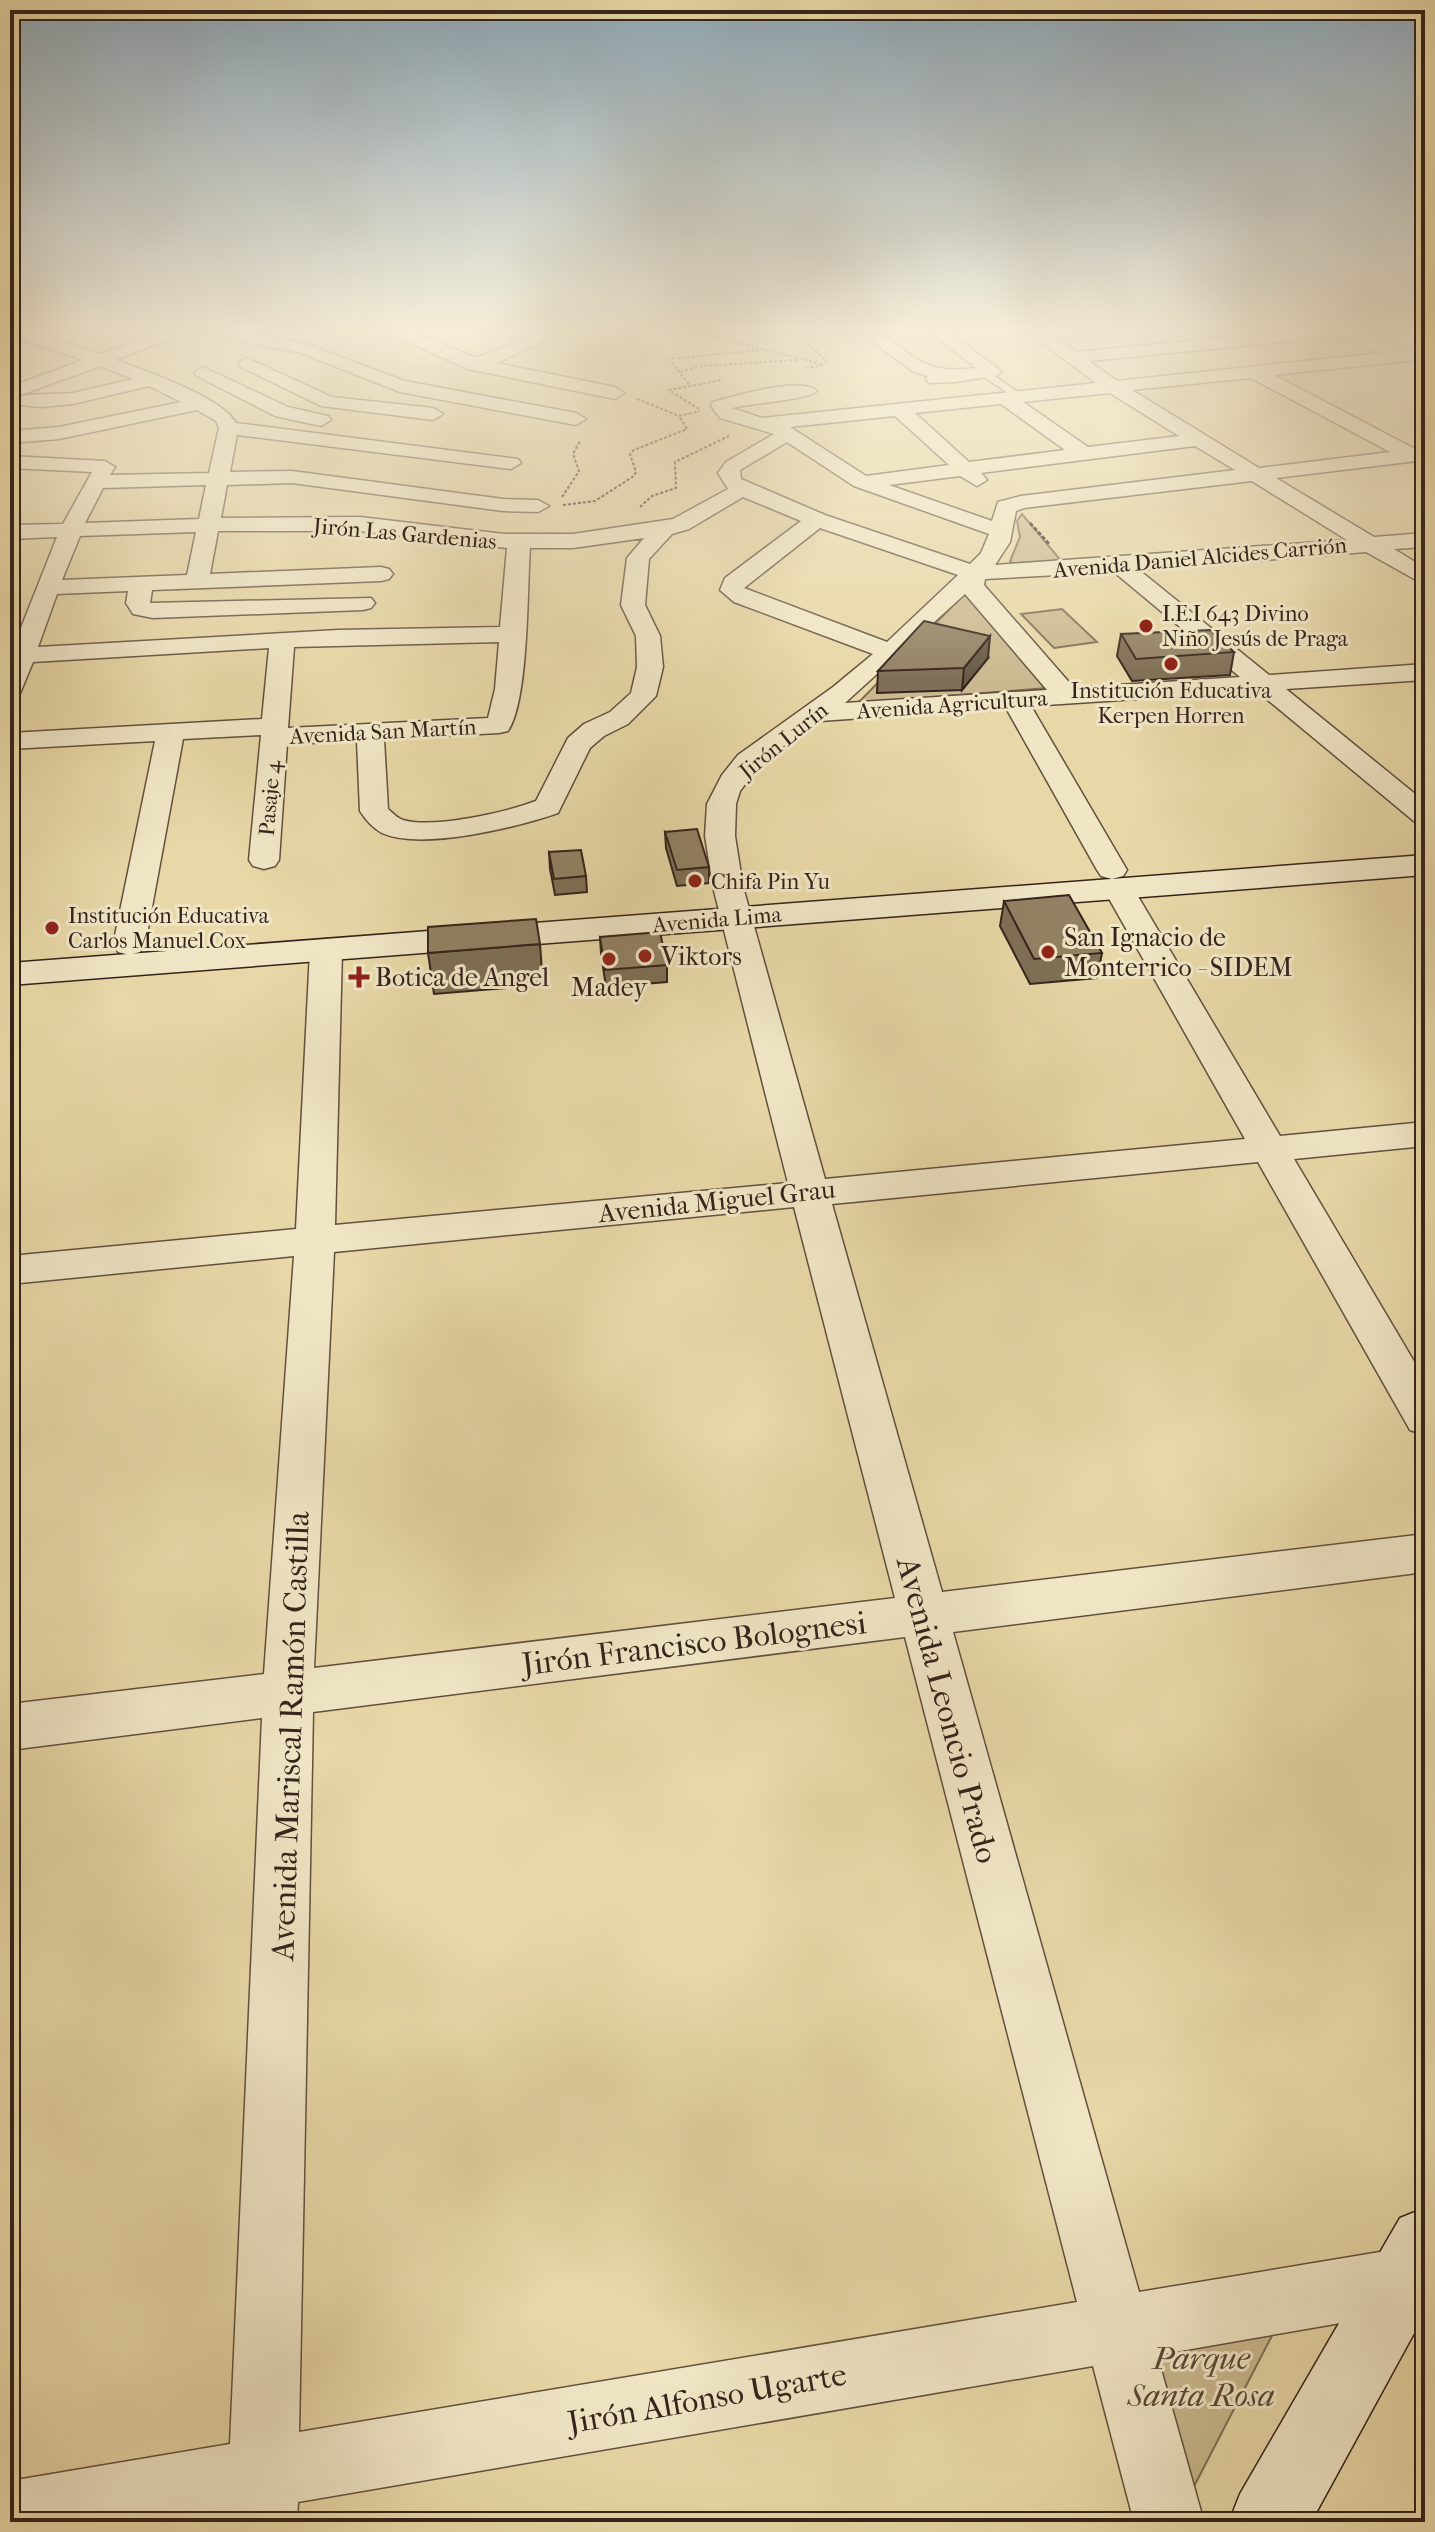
<svg xmlns="http://www.w3.org/2000/svg" width="1435" height="2532" font-family="'IM FELL French Canon',serif">
  <style>
    .green { fill: #cab98f; stroke: #806e56; stroke-width: 2 }
    .lines { fill: none; stroke-linecap: round; stroke-linejoin: round }
    .service-casing { stroke: #62503f; stroke-width: 3 }
    .minor-casing { stroke: #62503f; stroke-width: 3 }
    .secondary-casing { stroke: #35231c; stroke-width: 3 }
    .path-far1 { stroke: #35231c; stroke-width: 2; stroke-dasharray: 3 2; stroke-linecap: butt }
    .path { stroke: #35231c; stroke-width: 3; stroke-dasharray: 4 2; stroke-linecap: butt }
    .service { fill: #f0e6c6; fill-rule: evenodd }
    .minor { fill: #f0e6c6; fill-rule: evenodd }
    .secondary { fill: #f0e6c6; fill-rule: evenodd }
    .wall { fill: #7e6f56; stroke: #35231c; stroke-width: 2 }
    .shaded-wall { fill: #665a46; stroke: #35231c; stroke-width: 2 }
    .building { fill: #928164; stroke: #35231c; stroke-width: 2 }
    .poi-dot { fill: #8f2418; stroke: #f0e6c6; stroke-width: 3 }
    .labels { text-anchor: middle; stroke-width: 6; stroke-linejoin: round; paint-order: stroke }
    .far-street-label { font-size: 22px; fill: #35231c; stroke: #f0e6c6 }
    .far-poi-label { font-size: 22px; fill: #35231c; stroke: #f0e6c6; text-anchor: start }
    .poi-label { font-size: 26px; fill: #35231c; stroke: #f0e6c6; text-anchor: start }
    .street-label { font-size: 26px; fill: #35231c; stroke: #f0e6c6 }
    .near-street-label { font-size: 32px; fill: #35231c; stroke: #f0e6c6 }
    .near-park-label { font-size: 32px; font-style: italic; fill: #5a4839; stroke: #f0e6c6 }
  </style>
  <rect width="100%" height="100%" fill="#e8d8a7"/>
  <filter id="stains"><feTurbulence type="fractalNoise" baseFrequency=".0025" numOctaves="4"/><feColorMatrix values="0 0 0 0 .2 0 0 0 0 .09 0 0 0 0 .02 0 0 0 .5 -.17"/></filter>
  <radialGradient id="worn" r=".72"><stop offset=".6" stop-color="#630" stop-opacity="0"/><stop offset="1" stop-color="#630" stop-opacity=".3"/></radialGradient>
  <path class="green" d="M1022,514L1063,563L1016,565L1010,561L1020,537L1017,521Z
    M968,590L1048,688L858,703Z
    M1062,609L1097,642L1054,648L1021,614Z
    M1278,2324L1189,2496L1144,2339Z"/>
  <g class="lines">
    <defs>
      <path id="service" d="M983,372H989L1026,398L1018,400L983,376Z"/>
      <path id="minor" d="M10,329H25L100,354L169,329H193L116,360C145,371 222,397 236,423L518,459L521,463L511,469L237,435L230,472L292,471L503,499L538,500L549,506L538,512L503,511L292,483L227,485L221,518L360,517L504,534H573L673,519L728,489L718,473L726,462L774,434L720,418L711,406L713,402C734,396 802,376 817,391C808,400 751,403 732,408L762,418L1096,383L1024,329H1043L1076,352L1309,329L1356,330L1404,351L1425,349V359L1274,375L1415,449L1425,448V460L1276,478L1374,537L1425,533V547L1394,549L1425,568V585L1366,552L1139,570L1269,675L1425,664V680L1286,689L1425,802V825L1415,822L1257,691L1031,706L1127,870L1123,876L1112,879L1101,876L1097,870L1006,708L820,721L772,754L758,767L740,791L736,804L735,836L743,887L825,1179L1245,1139L1103,888L1107,881L1118,879L1129,881L1133,888L1280,1136L1425,1122V1146L1294,1159L1425,1380V1435L1410,1430L1258,1162L832,1204L942,1592L1425,1534V1572L953,1632L1139,2292L1404,2248L1425,2256V2304L1404,2312L1157,2355L1204,2522H1134L1093,2366L298,2502L297,2522H227V2514L181,2522H10V2481L230,2444L262,1718L10,1750V1704L264,1674L294,1256L10,1284V1256L296,1229L310,951L315,944L326,941L337,944L342,951L335,1225L788,1183L713,887L705,836L707,804L722,775L738,755L833,687L873,654L734,602L720,590L725,578L801,521L743,497L689,529L672,534L649,559L645,605L660,636L663,667L656,696L628,724L604,736L590,748L558,813C518,827 421,851 382,833C373,828 365,819 360,811L357,741L287,744L279,860L275,866L264,869L253,866L249,860L261,735L183,739L145,945L140,952L129,955L118,952L113,945L155,741L10,749V733L262,719L269,648L33,662L19,696L10,699V648H13L57,537L10,539V525L63,524L92,472L10,468V456L105,461L115,467L110,475L209,473L219,428L216,421L197,410L59,439L10,443V431L59,427L181,402L149,386L73,404L42,407L20,405L18,401L20,397L27,395L73,393L133,379L100,366L10,399V387L83,360L10,336ZM1332,337L1352,340L1381,353L1117,381L1089,361ZM1251,378L1390,452L1259,468L1132,390ZM1110,393L1179,436L1088,447L1023,402ZM1001,404L1065,450L969,462L915,413ZM895,416L949,465L866,476L790,427ZM787,442L854,486L989,534L981,553L970,564L825,515L741,479L740,470ZM1195,446L1235,470L1021,496L998,502L992,521L889,485L960,476L977,486L987,480L981,473ZM1252,481L1347,540L995,565L1010,542L1016,511L1024,508ZM206,485L199,519L85,523L103,488ZM820,528L958,575L887,642L744,588ZM218,531H360L507,548L500,627L338,630L38,647L57,594L128,591L126,603L133,614L153,618L363,610L371,608L375,603L371,598L150,603L152,590L381,581L389,579L393,574L389,569L381,567L210,574ZM196,532L187,575L62,580L80,536ZM644,538L627,558L621,605L636,636L637,667L631,693L610,712L584,724L568,738L536,801C507,812 433,829 403,820C397,818 393,813 388,809L384,739L499,733L508,731C529,700 527,588 530,548H573ZM1114,572L1240,677L1074,688L984,585L985,579ZM965,594L1047,690L845,703ZM499,642L495,689L488,718L288,728L294,647ZM794,1207L895,1598L314,1668L334,1252ZM905,1637L1077,2302L299,2432L313,1712Z
        M196,329H231L306,344L405,381L576,413L586,419L576,425L400,392L301,353L204,334Z
        M379,329H405L476,358L548,329H571L496,363L615,387L624,393L615,399L468,369Z
        M855,329C892,329 896,351 926,364C943,371 959,370 976,368L926,329H945L1001,371L998,375L956,382L929,383L926,379L928,376L914,372Z
        M247,358L332,397L433,408L443,414L433,420L321,406L241,367L238,363Z
        M203,367L288,407L328,416L331,420L321,426L275,416L197,376L194,372Z"/>
      <path id="secondary" d="M1425,855V875L10,985V963Z
        M1425,2208V2313L1311,2522H1229L1240,2494L1400,2218Z"/>
    </defs>
    <use href="#service" class="service-casing"/>
    <use href="#minor" class="minor-casing"/>
    <use href="#secondary" class="secondary-casing"/>
    <path class="path-far1" d="M683,329L822,364
      M794,329L826,361L823,365L807,368
      M712,336L724,329
      M680,372L701,366L798,360
      M689,384L669,359L760,350
      M637,399L679,416
      M699,409L669,390L722,380
      M562,497L579,471L573,454L580,441
      M563,505L595,501L634,476L636,472L630,454L634,450L687,429L679,416L700,411
      M640,507L652,496L676,488L675,462L729,436"/>
    <path class="path" d="M1030,523L1050,545"/>
    <use href="#service" class="service"/>
    <use href="#minor" class="minor"/>
    <use href="#secondary" class="secondary"/>
  </g>
  <path class="wall" d="M1121,634L1234,652L1230,675L1132,681L1117,656Z
    M988,658L962,690L877,693L878,671Z
    M665,832L709,867V883L677,886L666,848Z
    M549,852L586,876L587,892L555,895L550,869Z
    M1004,901L1102,953L1097,978L1030,984L1000,926Z
    M600,937L667,965V982L606,987L601,954Z
    M540,944L543,985L434,994L428,953Z"/>
  <path class="shaded-wall" d="M990,636L988,658L962,690L964,668Z"/>
  <path class="building" d="M924,621L990,636L964,668L878,671Z
    M1210,630L1234,652L1136,659L1121,634Z
    M697,829L709,867L677,870L665,832Z
    M581,850L586,876L554,879L549,852Z
    M1069,895L1102,953L1034,959L1004,901Z
    M536,919L540,944L428,953V927Z
    M660,932L667,965L605,970L600,937Z"/>
  <linearGradient id="sky" x2="0" y2="1"><stop stop-color="#8faabb"/><stop offset="0.48" stop-color="#f5edd7"/><stop offset="1" stop-color="#f5edd7" stop-opacity="0"/></linearGradient>
  <rect width="1435" height="684" fill="url(#sky)"/>
  <g class="poi-dot">
    <circle cx="1146" cy="626" r="8"/>
    <circle cx="1171" cy="664" r="8"/>
    <circle cx="695" cy="881" r="8"/>
    <circle cx="52" cy="928" r="8"/>
    <circle cx="1048" cy="952" r="8"/>
    <circle cx="645" cy="956" r="8"/>
    <circle cx="609" cy="959" r="8"/>
    <path d="M355 965h8v8h8v8h-8v8h-8v-8h-8v-8h8z"/>
  </g>
  <g class="labels">
    <g class="far-street-label">
      <text transform="translate(405 533) rotate(5)" y="8">Jirón Las Gardenias</text>
      <text transform="translate(1200 557) rotate(-5)" y="8">Avenida Daniel Alcides Carrión</text>
      <text transform="translate(952 704) rotate(-4)" y="8">Avenida Agricultura</text>
      <text transform="translate(383 731) rotate(-3)" y="8">Avenida San Martín</text>
      <text transform="translate(783 740) rotate(-39)" y="8">Jirón Lurín</text>
      <text transform="translate(269 798) rotate(-85)" y="8">Pasaje 4</text>
      <text transform="translate(717 919) rotate(-5)" y="8">Avenida Lima</text>
    </g>
    <g class="far-poi-label">
      <text x="1162" y="621">I.E.I 643 Divino<tspan x="1162" dy="25">Niño Jesús de Praga</tspan></text>
      <text x="1171" y="698" text-anchor="middle">Institución Educativa<tspan x="1171" dy="25">Kerpen Horren</tspan></text>
      <text x="711" y="889">Chifa Pin Yu</text>
      <text x="68" y="923">Institución Educativa<tspan x="68" dy="25">Carlos Manuel Cox</tspan></text>
    </g>
    <g class="poi-label">
      <text x="1064" y="946">San Ignacio de<tspan x="1064" dy="30">Monterrico - SIDEM</tspan></text>
      <text x="661" y="965">Viktors</text>
      <text x="375" y="986">Botica de Angel</text>
      <text x="609" y="996" text-anchor="middle">Madey</text>
    </g>
    <g class="street-label">
      <text transform="translate(717 1201) rotate(-6)" y="9">Avenida Miguel Grau</text>
    </g>
    <g class="near-street-label">
      <text transform="translate(694 1643) rotate(-7)" y="11">Jirón Francisco Bolognesi</text>
      <text transform="translate(948 1710) rotate(75)" y="11">Avenida Leoncio Prado</text>
      <text transform="translate(290 1736) rotate(-88)" y="11">Avenida Mariscal Ramón Castilla</text>
      <text transform="translate(707 2398) rotate(-10)" y="11">Jirón Alfonso Ugarte</text>
    </g>
    <g class="near-park-label">
      <text x="1201" y="2369">Parque<tspan x="1201" dy="37">Santa Rosa</tspan></text>
    </g>
  </g>
  <rect width="1435" height="2532" fill="none" stroke="#e8d8a7" stroke-width="40"/>
  <rect x="12" y="12" width="1411" height="2508" fill="none" stroke="#35231c" stroke-width="4"/>
  <rect x="20" y="20" width="1395" height="2492" fill="none" stroke="#35231c" stroke-width="2"/>
  <rect width="100%" height="100%" filter="url(#stains)"/>
  <rect width="100%" height="100%" fill="url(#worn)"/>
</svg>
